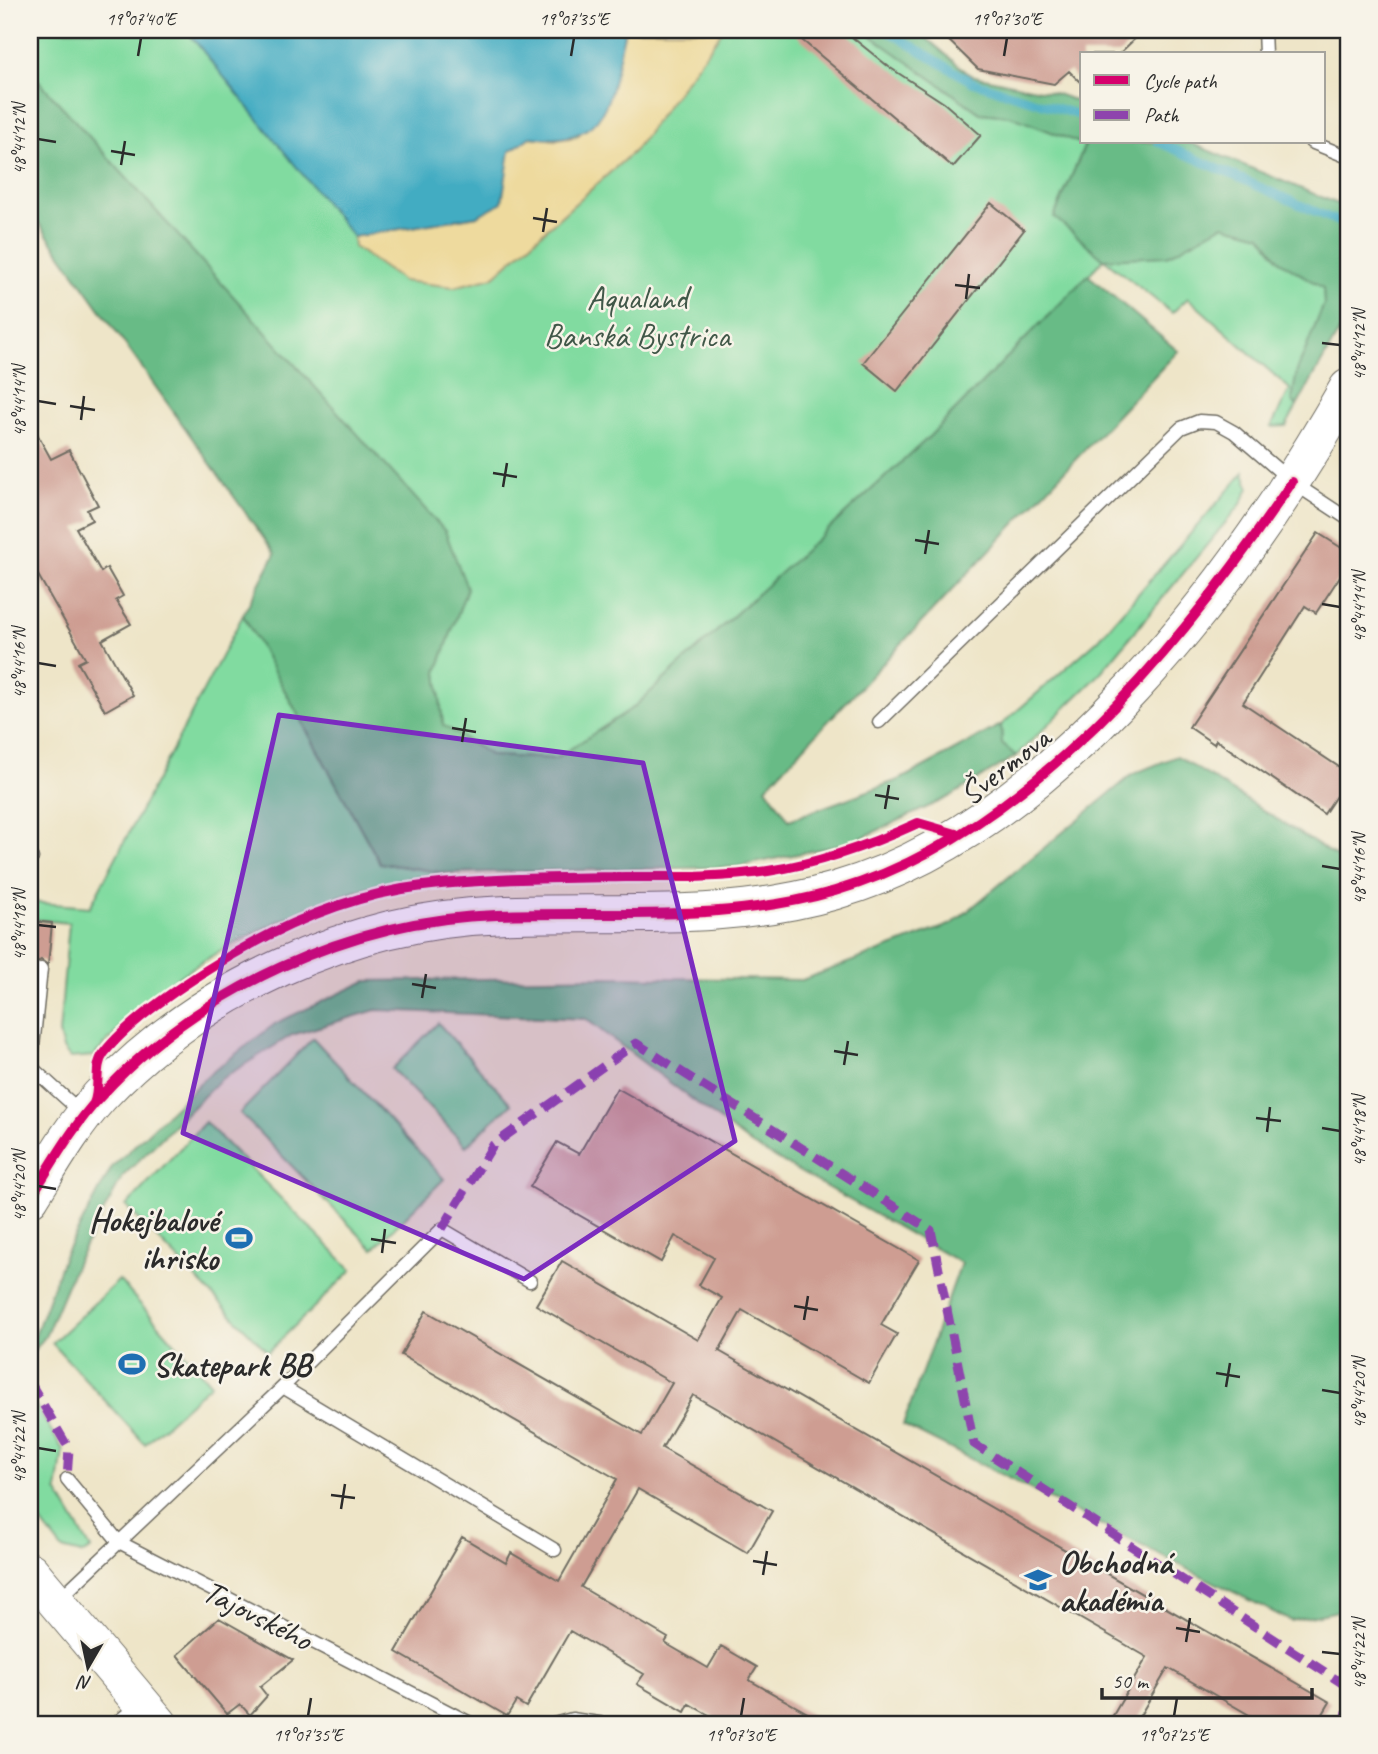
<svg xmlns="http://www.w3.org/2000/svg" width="1378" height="1754" font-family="Caveat,sans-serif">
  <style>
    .green { fill: #81dba0; stroke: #568366; stroke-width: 2 }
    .forest { fill: #68bb86; stroke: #4a7358; stroke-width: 2 }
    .sand { fill: #eeda9e; stroke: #8c8264; stroke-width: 2 }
    .water { fill: #43acc2; stroke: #376c76; stroke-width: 2 }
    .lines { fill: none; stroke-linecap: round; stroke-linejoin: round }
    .stream { stroke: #43acc2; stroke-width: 9 }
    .building { fill: #ce9d92 }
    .lane-casing { stroke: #6f6c62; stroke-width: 15 }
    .secondary-casing { stroke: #6f6c62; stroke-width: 39 }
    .lane { stroke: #fff; stroke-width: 12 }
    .secondary { stroke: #fff; stroke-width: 37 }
    .quiet { stroke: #8e44ad; stroke-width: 9; stroke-dasharray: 18 9; stroke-linecap: butt }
    .cycleway-casing { stroke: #f7f3e8; stroke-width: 15 }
    .cycleway { stroke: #d6006c; stroke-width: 10 }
    .marked { fill: #7b2cbf; fill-opacity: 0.2; stroke: #7b2cbf; stroke-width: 5; stroke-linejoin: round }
    .ticks { fill: none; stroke: #2b2b2b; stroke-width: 2.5 }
    .labels { text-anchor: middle; stroke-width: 5; stroke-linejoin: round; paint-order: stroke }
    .park-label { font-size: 33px; fill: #405748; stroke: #f7f3e8 }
    .street-label { font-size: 33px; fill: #2b2b2b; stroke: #f7f3e8 }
    .poi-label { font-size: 33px; font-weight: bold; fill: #2b2b2b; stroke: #f7f3e8; text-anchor: start }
    .neatline { fill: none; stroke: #2b2b2b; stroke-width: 2.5 }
    .ticks-label { font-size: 18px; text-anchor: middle; fill: #2b2b2b }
  </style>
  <rect width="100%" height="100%" fill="#f7f3e8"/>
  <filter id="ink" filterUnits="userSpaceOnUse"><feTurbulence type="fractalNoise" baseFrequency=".0143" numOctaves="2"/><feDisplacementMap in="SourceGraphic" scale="14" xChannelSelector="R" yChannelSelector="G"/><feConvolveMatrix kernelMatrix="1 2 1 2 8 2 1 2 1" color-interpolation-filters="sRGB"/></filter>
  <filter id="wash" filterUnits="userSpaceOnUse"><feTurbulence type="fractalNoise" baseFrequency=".00686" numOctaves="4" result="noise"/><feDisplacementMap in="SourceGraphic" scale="28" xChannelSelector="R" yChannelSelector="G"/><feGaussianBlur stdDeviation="1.57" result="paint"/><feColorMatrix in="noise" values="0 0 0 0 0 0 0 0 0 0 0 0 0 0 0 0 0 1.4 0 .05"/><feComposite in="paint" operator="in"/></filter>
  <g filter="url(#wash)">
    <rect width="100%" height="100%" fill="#eee5c8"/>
    <path class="green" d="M30,30H863L980,113L1011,116L1085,145L1054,217L1167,256L1223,225L1261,235L1280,261L1323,288L1324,304L1297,371L1292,400L1297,406L1286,426L1271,427L1290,389L1188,298L1172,313L1104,259L929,437L634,707L555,759L492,756L443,725L437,672L467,588L30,71Z
      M1244,472L1249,488L1241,504L1096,678L1016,756L1002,744L1001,725L1098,640Z
      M243,615L380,863L446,873C422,877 396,880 373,886C299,907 194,957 137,1010C122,1025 109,1042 93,1056L70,1058L63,1049L59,1034L69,923L30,919V902L90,907Z
      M438,1023L511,1104L466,1146L392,1069Z
      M313,1038L444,1179L373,1249L240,1113Z
      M205,1122L352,1270L268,1352L126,1206Z
      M119,1280L211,1384L145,1444L52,1343Z
      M30,1396L63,1450L57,1491L91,1549L81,1554L62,1549L30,1508Z"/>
    <path class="forest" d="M863,30H917L970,75L1054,93L1082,103V142H1188L1348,208V316L1297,406L1292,400L1297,371L1324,304L1323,288L1280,261L1261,235L1223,225L1167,256L1104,259L1054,217L1085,145L1010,116L980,113Z
      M30,71L445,531L467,588L437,672L443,725L492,756L555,759L634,707L929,437L1088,275L1178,351L766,787L789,820L901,779L1001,725L1002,744L1016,756L949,797L853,842L737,867L446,873L380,863L243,615L275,554L30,211Z
      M1177,756L1348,864V1609L1291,1621L903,1425L961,1263L752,1145L586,1019L376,1010L292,1035L220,1080L123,1176L78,1259L45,1337L35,1349L34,1338L64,1256L112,1167L207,1076L276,1023L366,981L606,977L802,980L952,924L1133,774Z"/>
    <path class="sand" d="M625,30H723L634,151L493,277L454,287L403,281L354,247L353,237L477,216L510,151L530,137L556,140L577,137L607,101Z"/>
    <path class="water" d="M186,30H625C609,94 613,148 530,137L510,151L502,202L477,216L353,237Z"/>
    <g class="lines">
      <path class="stream" d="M886,30L972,82L1082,116
        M1158,142L1348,226"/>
    </g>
    <g id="blocks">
      <path class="building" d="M790,30H843L889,67L944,103L981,135L953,167Z
        M938,30H1144L1119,54H1082V84L1069,71L1054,84L978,69Z
        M991,203L1024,230L897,391L863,363Z
        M30,421L51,459L69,450L98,505L87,510L92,520L76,528L101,572L107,568L123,596L116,600L131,624L102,640L133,695L105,711L78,663L86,659L30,561Z
        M1318,533L1348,552V564L1316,613L1305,606L1243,703L1348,773V778L1324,814L1216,740L1214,744L1189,727Z
        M30,921L52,923L48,965L41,960L34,964L30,991Z
        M617,1088L919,1260L881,1325L897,1334L869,1383L742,1310L719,1351L1330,1702L1317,1724H1265L1168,1668L1135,1724H1108L1147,1657L693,1395L662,1448L772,1511L748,1553L638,1489L581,1587L668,1638L665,1643L708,1668L721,1646L757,1667L749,1680L827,1724H725L689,1704L685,1712L637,1684L644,1674L570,1631L526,1707L516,1701L507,1716L396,1652L462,1537L506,1563L511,1553L559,1581L617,1479L401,1355L426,1311L642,1435L672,1383L536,1305L562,1261L698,1340L722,1298L699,1285L714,1258L675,1236L661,1262L530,1187L557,1142L579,1154Z
        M219,1618L293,1660L260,1687L267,1696L250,1715L240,1704L227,1714L177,1655Z"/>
    </g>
  </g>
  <g filter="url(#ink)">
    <use href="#blocks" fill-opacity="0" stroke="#6f6c62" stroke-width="2"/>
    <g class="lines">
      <defs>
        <path id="lane" d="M1264,30L1265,54
          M1311,142L1348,157
          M879,722L1181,428L1199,421L1216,422L1234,432L1292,482L1348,519
          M30,858H32
          M30,1066L82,1113
          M31,1067L41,969
          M283,1387L555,1550
          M67,1479L119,1542L472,1724
          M58,1600L283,1387L442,1229L530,1281
          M115,1724L139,1705
          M554,1724L572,1719L605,1724"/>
        <path id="secondary" d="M30,1198C52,1163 72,1127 100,1096C200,989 351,920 497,915C610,910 724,923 834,891C1054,829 1240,578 1348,388
          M30,1571L159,1724"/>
      </defs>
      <use href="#lane" class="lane-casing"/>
      <use href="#secondary" class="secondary-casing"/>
      <use href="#lane" class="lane"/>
      <use href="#secondary" class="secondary"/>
      <path class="quiet" d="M442,1229L493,1145L636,1043L931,1230L974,1444L1348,1687
        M30,1382L69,1449L67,1479
        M1344,1724L1348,1708"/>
      <defs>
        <path id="cycleway" d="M94,1103C101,1088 93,1067 104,1053C128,1022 174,991 207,970C272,929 346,895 423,886C489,878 558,878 625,877C672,877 720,878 768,871C821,863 870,845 918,823L956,834
          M30,1198C52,1164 72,1127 100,1097C198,989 352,919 497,915C610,911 725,923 835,891C1028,835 1184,643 1292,482"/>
      </defs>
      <use href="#cycleway" class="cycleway-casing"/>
      <use href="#cycleway" class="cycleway"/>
    </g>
  </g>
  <path class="marked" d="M279,715L643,763L735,1141L524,1279L183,1133Z"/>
  <path class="ticks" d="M138,56L141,38M571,56L574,38M1004,56L1007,38M38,139L56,142M111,151L135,155M121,165L125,141M533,218L557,222M543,232L547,208M955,285L980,288M966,299L969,274M1322,343L1340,345M38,401L56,404M70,406L95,410M81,420L84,396M493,473L517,477M503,487L507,463M915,540L939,544M925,554L929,530M1322,604L1340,607M38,663L56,666M452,728L476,732M462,742L466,718M875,795L899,799M885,809L889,785M1322,866L1340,869M38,925L56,927M412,984L436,988M422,998L426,974M834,1051L858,1055M844,1065L848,1041M1256,1118L1281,1121M1322,1128L1340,1131M1267,1132L1270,1107M38,1186L56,1189M371,1239L396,1243M382,1253L385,1229M794,1306L818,1310M804,1320L808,1296M1216,1373L1240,1377M1226,1387L1230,1363M1322,1390L1340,1393M38,1448L56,1451M331,1495L355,1498M341,1509L345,1484M753,1561L777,1565M763,1575L767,1551M1176,1628L1200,1632M1186,1642L1190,1618M1322,1652L1340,1654M308,1716L311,1698M741,1716L744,1698M1174,1716L1177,1698"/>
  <defs>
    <symbol id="stadium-bare" viewBox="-9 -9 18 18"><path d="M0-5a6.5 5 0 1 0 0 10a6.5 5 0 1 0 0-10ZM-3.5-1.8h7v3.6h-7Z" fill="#1f6fb2" stroke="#f7f3e8" stroke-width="2.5" paint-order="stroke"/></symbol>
    <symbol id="school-bare" viewBox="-9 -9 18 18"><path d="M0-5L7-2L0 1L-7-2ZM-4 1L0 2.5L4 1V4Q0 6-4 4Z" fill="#1f6fb2" stroke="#f7f3e8" stroke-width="2.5" paint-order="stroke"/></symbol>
  </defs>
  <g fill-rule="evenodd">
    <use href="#stadium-bare" x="220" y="1219" width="38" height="38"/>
    <use href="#stadium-bare" x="113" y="1345" width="38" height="38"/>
    <use href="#school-bare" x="1019" y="1561" width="38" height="38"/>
  </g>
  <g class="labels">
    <g class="park-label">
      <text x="637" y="309">Aqualand<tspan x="637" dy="38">Banská Bystrica</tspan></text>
    </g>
    <g class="street-label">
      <text transform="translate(1004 765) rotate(-38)" y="12">Švermova</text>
      <text transform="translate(258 1614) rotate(27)" y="12">Tajovského</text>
    </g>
    <g class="poi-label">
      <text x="218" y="1231" text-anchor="end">Hokejbalové<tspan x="218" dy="38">ihrisko</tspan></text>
      <text x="153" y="1376">Skatepark BB</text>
      <text x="1059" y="1573">Obchodná<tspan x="1059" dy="38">akadémia</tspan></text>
    </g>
  </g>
  <rect width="1378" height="1754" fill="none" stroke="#f7f3e8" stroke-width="77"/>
  <rect x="1080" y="52" width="245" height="91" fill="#f7f3e8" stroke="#a5a39c" stroke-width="2"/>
  <rect x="1094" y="75" width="35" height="10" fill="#d6006c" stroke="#a5a39c" stroke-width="2"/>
  <text x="1144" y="88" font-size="21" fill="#2b2b2b">Cycle path</text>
  <rect x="1094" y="110" width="35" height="10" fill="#8e44ad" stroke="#a5a39c" stroke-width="2"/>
  <text x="1144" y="122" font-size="21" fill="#2b2b2b">Path</text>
  <g transform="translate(88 1667) rotate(189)" stroke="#f7f3e8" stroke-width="5" paint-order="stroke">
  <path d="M0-5L12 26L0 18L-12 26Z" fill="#2b2b2b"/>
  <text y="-10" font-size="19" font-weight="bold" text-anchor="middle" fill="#2b2b2b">N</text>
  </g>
  <path d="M1102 1688v10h210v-10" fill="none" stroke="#2b2b2b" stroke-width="3.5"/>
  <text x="1112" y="1688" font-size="21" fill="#2b2b2b" stroke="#f7f3e8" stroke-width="5" paint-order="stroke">50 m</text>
  <rect x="38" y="38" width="1302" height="1678" class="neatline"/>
  <g class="ticks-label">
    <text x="141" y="25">19°07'40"E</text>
    <text x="574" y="25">19°07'35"E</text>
    <text x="1007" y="25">19°07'30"E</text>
    <text transform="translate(19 139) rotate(-90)" y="6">48°44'12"N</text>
    <text transform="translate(1359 345) rotate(-90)" y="6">48°44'12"N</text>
    <text transform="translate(19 401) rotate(-90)" y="6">48°44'14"N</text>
    <text transform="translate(1359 607) rotate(-90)" y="6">48°44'14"N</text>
    <text transform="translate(19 663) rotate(-90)" y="6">48°44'16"N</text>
    <text transform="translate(1359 869) rotate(-90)" y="6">48°44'16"N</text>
    <text transform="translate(19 925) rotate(-90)" y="6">48°44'18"N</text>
    <text transform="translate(1359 1131) rotate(-90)" y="6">48°44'18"N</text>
    <text transform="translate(19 1186) rotate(-90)" y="6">48°44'20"N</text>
    <text transform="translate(1359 1393) rotate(-90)" y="6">48°44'20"N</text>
    <text transform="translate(19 1448) rotate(-90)" y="6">48°44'22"N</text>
    <text transform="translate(1359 1654) rotate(-90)" y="6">48°44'22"N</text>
    <text x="308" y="1741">19°07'35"E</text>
    <text x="741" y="1741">19°07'30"E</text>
    <text x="1174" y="1741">19°07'25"E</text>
  </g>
</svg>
